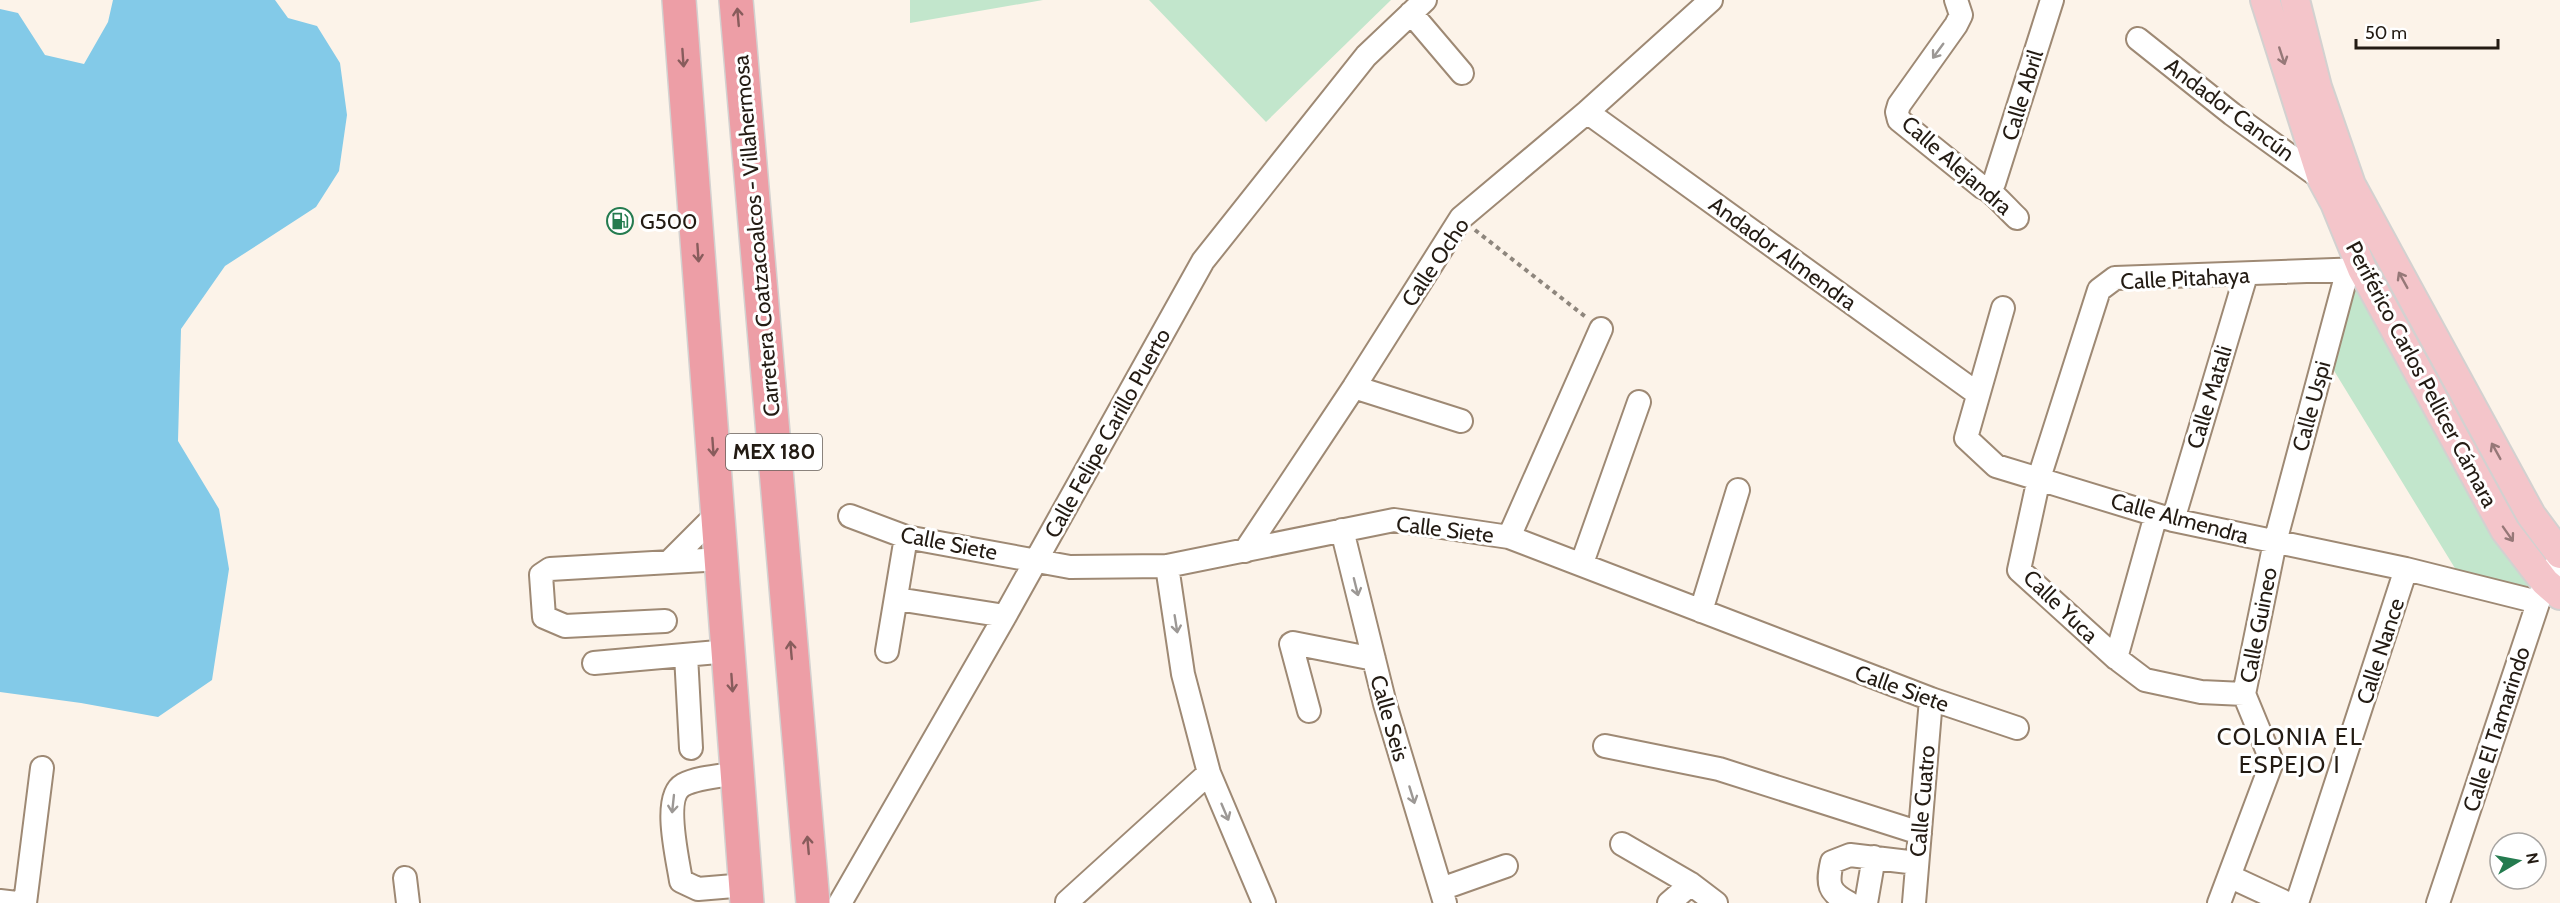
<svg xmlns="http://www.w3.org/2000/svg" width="2560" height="903" font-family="Cabin,sans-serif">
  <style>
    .green { fill: #c2e6cc }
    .water { fill: #83cae8 }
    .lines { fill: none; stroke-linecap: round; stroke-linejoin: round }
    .minor-casing { stroke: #9e8974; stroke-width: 26 }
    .major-casing { stroke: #d3d1d0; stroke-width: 32 }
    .highway-casing { stroke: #d3d1d0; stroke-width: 36 }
    .path { stroke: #8e867d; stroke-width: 4; stroke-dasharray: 4.5 4.5; stroke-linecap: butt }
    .minor { stroke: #fff; stroke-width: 22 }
    .major { stroke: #f4c5ca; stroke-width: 28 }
    .highway { stroke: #ed9ea6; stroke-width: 33 }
    .oneway { stroke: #885c5c }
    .oneway2 { stroke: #9c9895 }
    .oneway3 { stroke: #967878 }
    .labels { text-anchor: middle; stroke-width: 6; stroke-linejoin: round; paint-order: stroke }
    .shield { fill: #fff; stroke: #655f5a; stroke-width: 1.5 }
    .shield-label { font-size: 21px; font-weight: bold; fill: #231b13 }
    .street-label { font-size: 22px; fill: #231b13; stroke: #fff }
    .poi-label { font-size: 22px; fill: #231b13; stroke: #fff; text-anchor: start }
    .neighbourhood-label { font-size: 24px; letter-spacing: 1.5px; fill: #231b13; stroke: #fff }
  </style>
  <rect width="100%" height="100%" fill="#fcf3e9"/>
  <path class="green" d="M910,0H1043L910,23Z
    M1149,0H1391L1266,122Z
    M2348,269L2505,530L2538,602L2464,583L2325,356Z"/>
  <path class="water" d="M113,0H275L288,18L317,26L340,63L347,115L339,171L316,207L225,266L181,329L178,441L219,509L229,569L212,680L158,717L81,703L0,692V9L18,13L45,55L84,64L108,22Z"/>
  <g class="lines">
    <defs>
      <path id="minor" d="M1956,0L1961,15L1956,25L1899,105L1897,112L1899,120L1982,187C1992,190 2008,210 2017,218
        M1411,13L1462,73
        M2138,39L2232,114L2322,179
        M1587,112L1978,394
        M1989,189L1994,183L2052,0
        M2003,308L1966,438L1996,466L2173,520L2406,569L2538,602
        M1354,387L1461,421
        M850,516L906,537L1070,567L1167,566L1394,520L1509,537L1931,699L2017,728
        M2173,520L2246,275
        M1342,530L1385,704L1445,903
        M1509,537L1601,329
        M1245,551L1354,387L1461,218L1587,112L1711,0
        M670,561L718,513
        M1582,563L1639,402
        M1167,566L1183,674L1209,773L1264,903
        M897,599L1005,616
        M1701,611L1738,490
        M665,621L565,626L544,617L541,575L550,569L722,559
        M887,651L906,537
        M686,655L691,748
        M2116,658L2156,515
        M594,663L729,651
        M2244,694L2201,692L2145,680L2116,658L2019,570L2039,478L2099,290L2115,278L2362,269
        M1309,711L1291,644L1293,643L1374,659
        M1605,746L1719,769L1920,833
        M739,773C722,776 698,777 683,785C662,797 678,860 681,881L698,889L746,885
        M1622,844L1691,884L1716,903
        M2231,877L2287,903
        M405,878L408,903
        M1441,889L1506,866
        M0,901L17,903
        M1067,902L1209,773
        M25,903L42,768
        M840,903L1005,616L1203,261L1366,56L1425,0
        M1669,903L1691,884
        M1849,903C1828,892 1827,884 1832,862L1850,855L1917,863
        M1866,903L1874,857
        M1914,903L1931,699
        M2219,903L2272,762L2244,694L2275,542L2348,269
        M2297,903L2406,569
        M2438,903L2545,582L2560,559"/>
      <path id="major" d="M2265,0L2322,179L2335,203L2362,269L2505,530L2545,582L2560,595
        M2295,0L2317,87L2351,185L2531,515L2560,554"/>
      <path id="highway" d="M679,0L747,903
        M736,0L813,903"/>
    </defs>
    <use href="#minor" class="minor-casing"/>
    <use href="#major" class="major-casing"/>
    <use href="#highway" class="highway-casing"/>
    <path class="path" d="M1475,230L1587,318"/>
    <use href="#minor" class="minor"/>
    <use href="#major" class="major"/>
    <use href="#highway" class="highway"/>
  </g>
  <defs><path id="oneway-shaft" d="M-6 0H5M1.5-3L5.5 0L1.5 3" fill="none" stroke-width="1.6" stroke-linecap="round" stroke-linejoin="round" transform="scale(1.5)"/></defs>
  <g class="oneway">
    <use href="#oneway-shaft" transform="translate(738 17) rotate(-95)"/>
    <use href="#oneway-shaft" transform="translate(683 58) rotate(86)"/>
    <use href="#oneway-shaft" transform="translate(698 253) rotate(86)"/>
    <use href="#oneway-shaft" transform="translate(713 447) rotate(86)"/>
    <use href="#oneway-shaft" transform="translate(791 650) rotate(-95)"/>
    <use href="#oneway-shaft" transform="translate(732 683) rotate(86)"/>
    <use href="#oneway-shaft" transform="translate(808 845) rotate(-95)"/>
  </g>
  <g class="oneway2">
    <use href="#oneway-shaft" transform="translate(1938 51) rotate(126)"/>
    <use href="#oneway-shaft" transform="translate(1356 587) rotate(76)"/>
    <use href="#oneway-shaft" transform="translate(1176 624) rotate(81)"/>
    <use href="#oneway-shaft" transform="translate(1412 795) rotate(73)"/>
    <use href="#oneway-shaft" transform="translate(673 804) rotate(96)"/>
    <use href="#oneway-shaft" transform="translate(1225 812) rotate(67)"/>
  </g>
  <g class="oneway3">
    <use href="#oneway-shaft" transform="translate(2282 56) rotate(72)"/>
    <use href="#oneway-shaft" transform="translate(2403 280) rotate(-119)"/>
    <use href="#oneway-shaft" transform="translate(2496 451) rotate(-119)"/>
    <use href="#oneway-shaft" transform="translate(2508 534) rotate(55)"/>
  </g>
  <defs>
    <symbol id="fuel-ring" viewBox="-11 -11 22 22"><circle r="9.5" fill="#fff" stroke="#247b4f" stroke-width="1.5"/><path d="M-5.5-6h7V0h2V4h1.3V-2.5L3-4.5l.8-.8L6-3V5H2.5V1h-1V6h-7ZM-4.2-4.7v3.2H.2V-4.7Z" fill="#247b4f"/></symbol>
  </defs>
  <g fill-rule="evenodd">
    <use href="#fuel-ring" x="605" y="206" width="30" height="30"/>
  </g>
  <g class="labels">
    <rect class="shield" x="726" y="434" width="96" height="36" rx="4.5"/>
    <g class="shield-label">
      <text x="774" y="459">MEX 180</text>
    </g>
    <g class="street-label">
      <text transform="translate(2022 95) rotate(-73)" y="8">Calle Abril</text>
      <text transform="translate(2230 109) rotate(37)" y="8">Andador Cancún</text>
      <text transform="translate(1957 165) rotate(41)" y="8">Calle Alejandra</text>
      <text transform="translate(756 236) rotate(-95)" y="8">Carretera Coatzacoalcos - Villahermosa</text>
      <text transform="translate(1783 253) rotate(36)" y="8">Andador Almendra</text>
      <text transform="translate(1435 262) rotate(-56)" y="8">Calle Ocho</text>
      <text transform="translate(2185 278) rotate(-3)" y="8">Calle Pitahaya</text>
      <text transform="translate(2422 374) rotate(62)" y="8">Periférico Carlos Pellicer Cámara</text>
      <text transform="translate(2209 397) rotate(-73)" y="8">Calle Matali</text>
      <text transform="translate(2311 406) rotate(-75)" y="8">Calle Uspi</text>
      <text transform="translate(1107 433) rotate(-61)" y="8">Calle Felipe Carillo Puerto</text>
      <text transform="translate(2180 518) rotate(15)" y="8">Calle Almendra</text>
      <text transform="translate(1445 529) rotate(7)" y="8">Calle Siete</text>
      <text transform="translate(949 543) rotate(11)" y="8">Calle Siete</text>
      <text transform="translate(2061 606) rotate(44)" y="8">Calle Yuca</text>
      <text transform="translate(2258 625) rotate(-79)" y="8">Calle Guineo</text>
      <text transform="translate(2380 651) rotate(-72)" y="8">Calle Nance</text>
      <text transform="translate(1902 688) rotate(20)" y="8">Calle Siete</text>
      <text transform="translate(1390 718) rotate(74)" y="8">Calle Seis</text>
      <text transform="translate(2496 729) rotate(-72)" y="8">Calle El Tamarindo</text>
      <text transform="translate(1922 801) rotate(-85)" y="8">Calle Cuatro</text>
    </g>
    <g class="poi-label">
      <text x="640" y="229">G500</text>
    </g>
    <g class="neighbourhood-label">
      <text x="2290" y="745">COLONIA EL<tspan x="2290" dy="28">ESPEJO I</tspan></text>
    </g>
  </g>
  <g transform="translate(2518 861) rotate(80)"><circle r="28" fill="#ffffff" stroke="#a7a4a1" stroke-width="1.5"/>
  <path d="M0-4.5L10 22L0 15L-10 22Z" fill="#247b4f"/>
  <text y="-9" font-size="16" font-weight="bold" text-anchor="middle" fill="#231b13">N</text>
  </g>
  <path d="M2356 39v9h142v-9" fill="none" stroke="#231b13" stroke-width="3"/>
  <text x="2365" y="39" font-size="18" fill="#231b13" stroke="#ffffff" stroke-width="4.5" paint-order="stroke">50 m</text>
</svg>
